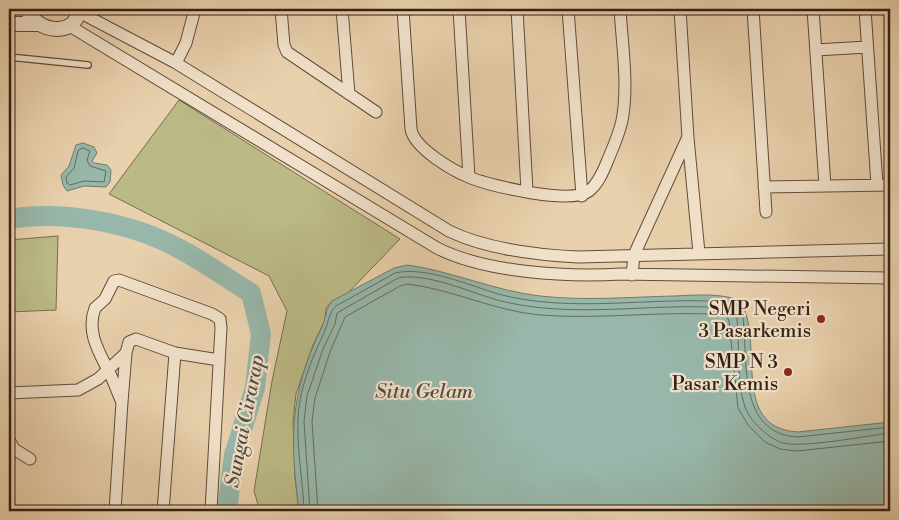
<svg xmlns="http://www.w3.org/2000/svg" width="899" height="520" font-family="'Libre Bodoni',serif">
  <style>
    .green { fill: #bbba86; stroke: #776d4d }
    .water { fill: #97b7aa; stroke: #6f7b6e }
    .lines { fill: none; stroke-linecap: round; stroke-linejoin: round }
    .shore { stroke: #656c5f; stroke-width: 1 }
    .river { stroke: #97b7aa; stroke-width: 20 }
    .service-casing { stroke: #604c3a; stroke-width: 8 }
    .minor-casing { stroke: #604c3a; stroke-width: 13 }
    .tertiary-casing { stroke: #604c3a; stroke-width: 16 }
    .service { stroke: #f1e1ca; stroke-width: 5.5 }
    .minor { stroke: #f1e1ca; stroke-width: 11 }
    .tertiary { stroke: #f1e1ca; stroke-width: 14 }
    .poi-dot { fill: #8f2418; stroke: #f1e1ca; stroke-width: 2 }
    .labels { text-anchor: middle; stroke-width: 4.5; stroke-linejoin: round; paint-order: stroke }
    .poi-label { font-size: 19px; fill: #332014; stroke: #f1e1ca; text-anchor: end }
    .water-label { font-size: 20px; font-style: italic; fill: #514d41; stroke: #f1e1ca }
  </style>
  <rect width="100%" height="100%" fill="#e9d1ad"/>
  <filter id="stains"><feTurbulence type="fractalNoise" baseFrequency=".004" numOctaves="4"/><feColorMatrix values="0 0 0 0 .2 0 0 0 0 .09 0 0 0 0 .02 0 0 0 .5 -.17"/></filter>
  <radialGradient id="worn" r=".72"><stop offset=".6" stop-color="#630" stop-opacity="0"/><stop offset="1" stop-color="#630" stop-opacity=".3"/></radialGradient>
  <path class="green" d="M179,100L400,239L345,296L332,301L326,308L325,320L313,345L296,394L293,421L295,478L299,511H260L254,491L272,381L287,311L269,276L109,194Z
    M58,236L56,310L9,312V240Z"/>
  <path class="water" d="M83,143L94,147L97,153L92,161L94,163L107,165L111,170L110,182L106,187L84,186L67,191L63,185L61,175L69,166L76,145Z
    M407,265C452,271 495,291 540,296C584,301 630,297 674,296C695,295 719,293 739,300C767,337 727,428 798,432L890,422V511H299C290,440 289,395 321,329C326,319 325,310 332,301L394,268Z"/>
  <g class="lines">
    <path class="shore" d="M83,148L90,151L87,160L90,166L106,171L104,182L84,181L70,185L67,183L66,177L74,168L78,151Z
      M304,511C303,482 297,452 298,422C298,392 311,360 324,333C328,324 329,312 336,306L395,273C425,266 469,285 498,294C573,314 653,296 729,302L736,304L743,317C748,360 737,434 798,437L890,427
      M310,511L304,421L307,396L323,349L335,324L337,313L398,278C425,272 470,292 497,300C572,320 652,302 728,308L732,310L737,319C740,347 736,380 745,407C750,421 769,439 783,443C805,448 865,436 890,433
      M318,511L312,421L315,398L330,352L345,317L400,286L407,284C452,289 494,311 540,315C602,320 664,310 726,315L729,321L738,408L748,425L765,442L780,449L797,451L890,441"/>
    <path class="river" d="M9,219C61,210 129,222 176,247C202,260 226,278 251,293L261,334L255,388L234,455L227,511"/>
    <defs>
      <path id="service" d="M9,57L88,65"/>
      <path id="minor" d="M281,9L284,45L287,52L376,112
        M342,9L349,94
        M403,9L411,129C414,148 453,171 471,178C492,186 571,205 589,191C598,184 603,172 607,162C613,147 621,131 623,115C628,81 622,43 620,9
        M459,9L469,177
        M517,9L527,191
        M568,9L582,196
        M680,9L688,138L699,253
        M753,9L766,212
        M813,9L825,186
        M865,9L877,185
        M79,12L176,63L449,231C486,249 538,255 578,257L890,249
        M68,25L437,248C486,273 567,277 621,274L890,278
        M816,50L867,47
        M176,63L186,43L195,9
        M764,187L890,185
        M632,275L634,255L687,139
        M9,393L78,390L98,379L126,353
        M122,402C117,392 114,381 109,372C99,352 86,332 95,308L105,299L114,281L119,280L212,314L220,319L221,328L211,511
        M9,440L14,449L30,459
        M115,511L122,402L126,353L129,342L136,339L175,353L219,360
        M163,511L175,353"/>
      <path id="tertiary" d="M27,9C36,33 76,38 79,9
        M9,24H37"/>
    </defs>
    <use href="#service" class="service-casing"/>
    <use href="#minor" class="minor-casing"/>
    <use href="#tertiary" class="tertiary-casing"/>
    <use href="#service" class="service"/>
    <use href="#minor" class="minor"/>
    <use href="#tertiary" class="tertiary"/>
  </g>
  <g class="poi-dot">
    <circle cx="821" cy="319" r="5"/>
    <circle cx="788" cy="372" r="5"/>
  </g>
  <g class="labels">
    <g class="poi-label">
      <text x="811" y="315">SMP Negeri<tspan x="811" dy="22">3 Pasarkemis</tspan></text>
      <text x="778" y="368">SMP N 3<tspan x="778" dy="22">Pasar Kemis</tspan></text>
    </g>
    <g class="water-label">
      <text x="424" y="398">Situ Gelam</text>
      <text transform="translate(244 421) rotate(-79)" y="7">Sungai Cirarap</text>
    </g>
  </g>
  <rect width="899" height="520" fill="none" stroke="#e9d1ad" stroke-width="30"/>
  <rect x="10" y="10" width="879" height="500" fill="none" stroke="#332014" stroke-width="2.5"/>
  <rect x="15" y="15" width="869" height="490" fill="none" stroke="#332014"/>
  <rect width="100%" height="100%" filter="url(#stains)"/>
  <rect width="100%" height="100%" fill="url(#worn)"/>
</svg>
